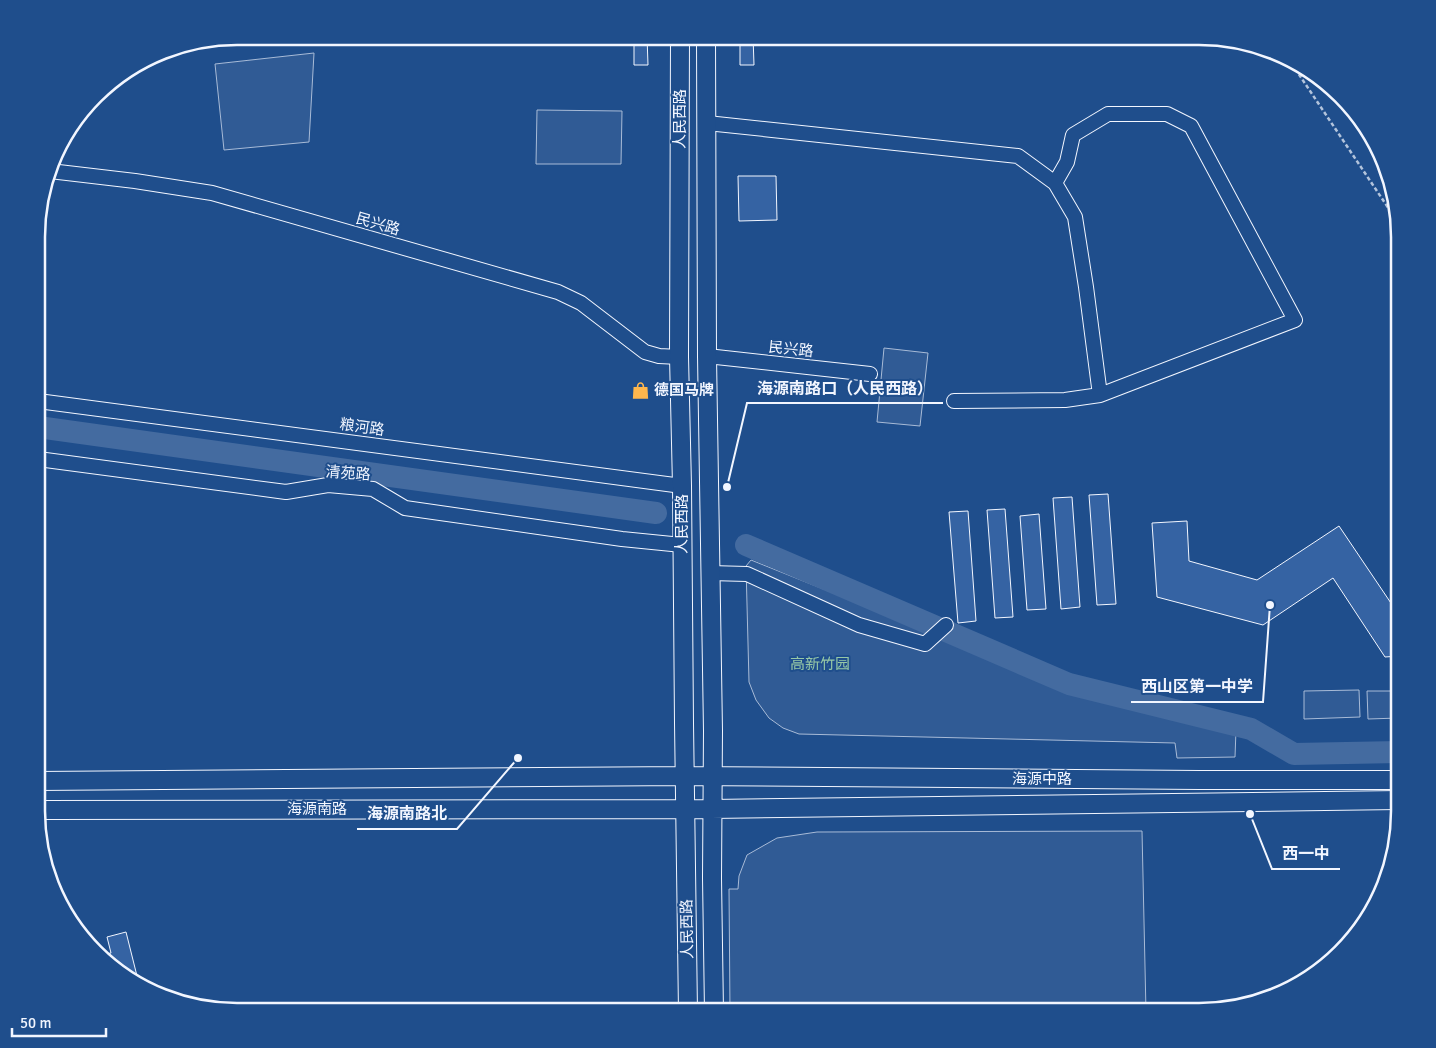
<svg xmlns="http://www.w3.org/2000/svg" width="1436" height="1048" font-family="Signika,'Noto Sans SC',sans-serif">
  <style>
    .built { fill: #305b95; stroke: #a8bbd7 }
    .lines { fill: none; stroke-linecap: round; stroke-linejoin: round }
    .river { stroke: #446ba0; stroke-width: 22 }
    .building { fill: #3563a3; stroke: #f2f6ff }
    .minor-casing { stroke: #f2f6ff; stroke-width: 16 }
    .major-casing { stroke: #f2f6ff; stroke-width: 20 }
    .path { stroke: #b3c4dc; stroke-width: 2.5; stroke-dasharray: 4 2.5; stroke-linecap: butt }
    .minor { stroke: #1f4e8c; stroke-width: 14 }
    .major { stroke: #1f4e8c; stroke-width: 18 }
    .labels { text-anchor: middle; stroke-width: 4; stroke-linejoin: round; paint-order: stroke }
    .street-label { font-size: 15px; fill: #f2f6ff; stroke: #1f4e8c }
    .poi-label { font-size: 15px; font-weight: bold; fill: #f2f6ff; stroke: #1f4e8c; text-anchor: start }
    .park-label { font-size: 15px; fill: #97c8a6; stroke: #1f4e8c }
    .rim { fill: none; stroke: #f2f6ff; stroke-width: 2.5 }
    .leader { fill: none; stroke: #f2f6ff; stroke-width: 2 }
    .callout-dot { fill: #f2f6ff; stroke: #1f4e8c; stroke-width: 2 }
    .callout-label { font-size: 16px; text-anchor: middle; font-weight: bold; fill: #f2f6ff; stroke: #1f4e8c; stroke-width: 4; stroke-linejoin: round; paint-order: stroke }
  </style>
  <rect width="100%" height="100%" fill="#1f4e8c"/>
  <path class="built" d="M314,53L309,142L224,150L215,64Z
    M537,110L622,111L621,164H536Z
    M884,348L928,353L920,426L877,422Z
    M751,560L1075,690L1236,730L1235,757L1177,758L1175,743L799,734L783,728L769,718L756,700L749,682L746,566Z
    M1359,690L1360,717L1304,719V691Z
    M1367,691H1399V718L1368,719Z
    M1142,831L1146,1012H730L729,889H738L739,876L747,855L777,838L817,832Z"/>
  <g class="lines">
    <path class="river" d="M38,427L656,513
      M746,545L1069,684L1251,729L1294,754L1399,752"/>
  </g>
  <path class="building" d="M634,36H647L648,65H634Z
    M740,36H753L754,65H740Z
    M738,176H776L777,220L739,221Z
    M1108,494L1116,604L1097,605L1089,495Z
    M1072,497L1080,607L1061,609L1053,498Z
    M1005,509L1013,617L995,618L987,510Z
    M968,511L976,621L958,623L949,512Z
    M1039,514L1046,609L1027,610L1020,516Z
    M1187,521L1189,561L1257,580L1339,526L1399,615V656L1385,657L1333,578L1263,625L1157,597L1152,523Z
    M126,932L139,984L114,970L99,953L106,951V954L111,953L107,937Z"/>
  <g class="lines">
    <defs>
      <path id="minor" d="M707,123L1018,156L1055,183L1075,217L1086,287L1100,395
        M50,171L135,181L212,193L558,292L581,303L645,352L659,356L679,357
        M707,356L870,374
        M38,401L682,486
        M954,401L1065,400L1100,395L1295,320L1191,126L1167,114H1108L1073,135L1067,162L1055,183
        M38,459L286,492L328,485L373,489L405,508L622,539L682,545
        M710,573L747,574L859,625L925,644L946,625"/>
      <path id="major" d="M680,36L679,357L682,486L684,723L688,1012
        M706,36L707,356L713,731L712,878L714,1012
        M38,781L685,776L1199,780H1399
        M38,810L712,809L1399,800"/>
    </defs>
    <use href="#minor" class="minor-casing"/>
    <use href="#major" class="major-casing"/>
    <path class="path" d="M1288,58L1399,224"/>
    <use href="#minor" class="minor"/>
    <use href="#major" class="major"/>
  </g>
  <defs>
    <symbol id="shop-bare" viewBox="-9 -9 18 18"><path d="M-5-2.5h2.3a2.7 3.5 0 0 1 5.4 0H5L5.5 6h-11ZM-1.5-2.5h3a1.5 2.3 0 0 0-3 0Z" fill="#ffb74d" stroke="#1f4e8c" stroke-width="2.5" paint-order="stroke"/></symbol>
  </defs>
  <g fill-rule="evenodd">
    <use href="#shop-bare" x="628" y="378" width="25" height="25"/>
  </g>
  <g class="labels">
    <g class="street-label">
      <text transform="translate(680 119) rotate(-90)" y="5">人民西路</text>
      <text transform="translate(378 224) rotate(16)" y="5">民兴路</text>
      <text transform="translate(791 349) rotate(6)" y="5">民兴路</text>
      <text transform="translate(362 427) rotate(8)" y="5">粮河路</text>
      <text transform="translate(348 473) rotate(4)" y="5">清苑路</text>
      <text transform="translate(682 524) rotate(-90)" y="5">人民西路</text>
      <text x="1042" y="784">海源中路</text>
      <text x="317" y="814">海源南路</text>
      <text transform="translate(687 929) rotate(-91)" y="5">人民西路</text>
    </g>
    <g class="poi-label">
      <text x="654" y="395">德国马牌</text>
    </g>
    <g class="park-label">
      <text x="820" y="669">高新竹园</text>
    </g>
  </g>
  <path d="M0 0H1436V1048H0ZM237 45H1199A192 192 0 0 1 1391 237V811A192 192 0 0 1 1199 1003H237A192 192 0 0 1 45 811V237A192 192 0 0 1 237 45Z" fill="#1f4e8c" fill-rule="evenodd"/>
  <path class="rim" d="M237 45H1199A192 192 0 0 1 1391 237V811A192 192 0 0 1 1199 1003H237A192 192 0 0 1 45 811V237A192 192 0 0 1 237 45Z"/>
  <path class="leader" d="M727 487L747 403H943M1270 605L1263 702H1131M518 758L457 829H357M1250 814L1272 869H1340"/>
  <g class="callout-dot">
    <circle cx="727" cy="487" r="5"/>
    <circle cx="1270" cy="605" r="5"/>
    <circle cx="518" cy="758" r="5"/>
    <circle cx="1250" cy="814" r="5"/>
  </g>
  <g class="callout-label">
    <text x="845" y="394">海源南路口（人民西路）</text>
    <text x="1197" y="692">西山区第一中学</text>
    <text x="407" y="819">海源南路北</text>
    <text x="1306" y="859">西一中</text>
  </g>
  <path d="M12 1028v8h94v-8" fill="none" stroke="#f2f6ff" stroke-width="2.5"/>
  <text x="20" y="1028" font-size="15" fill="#f2f6ff" stroke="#1f4e8c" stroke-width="4" paint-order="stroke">50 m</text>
</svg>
